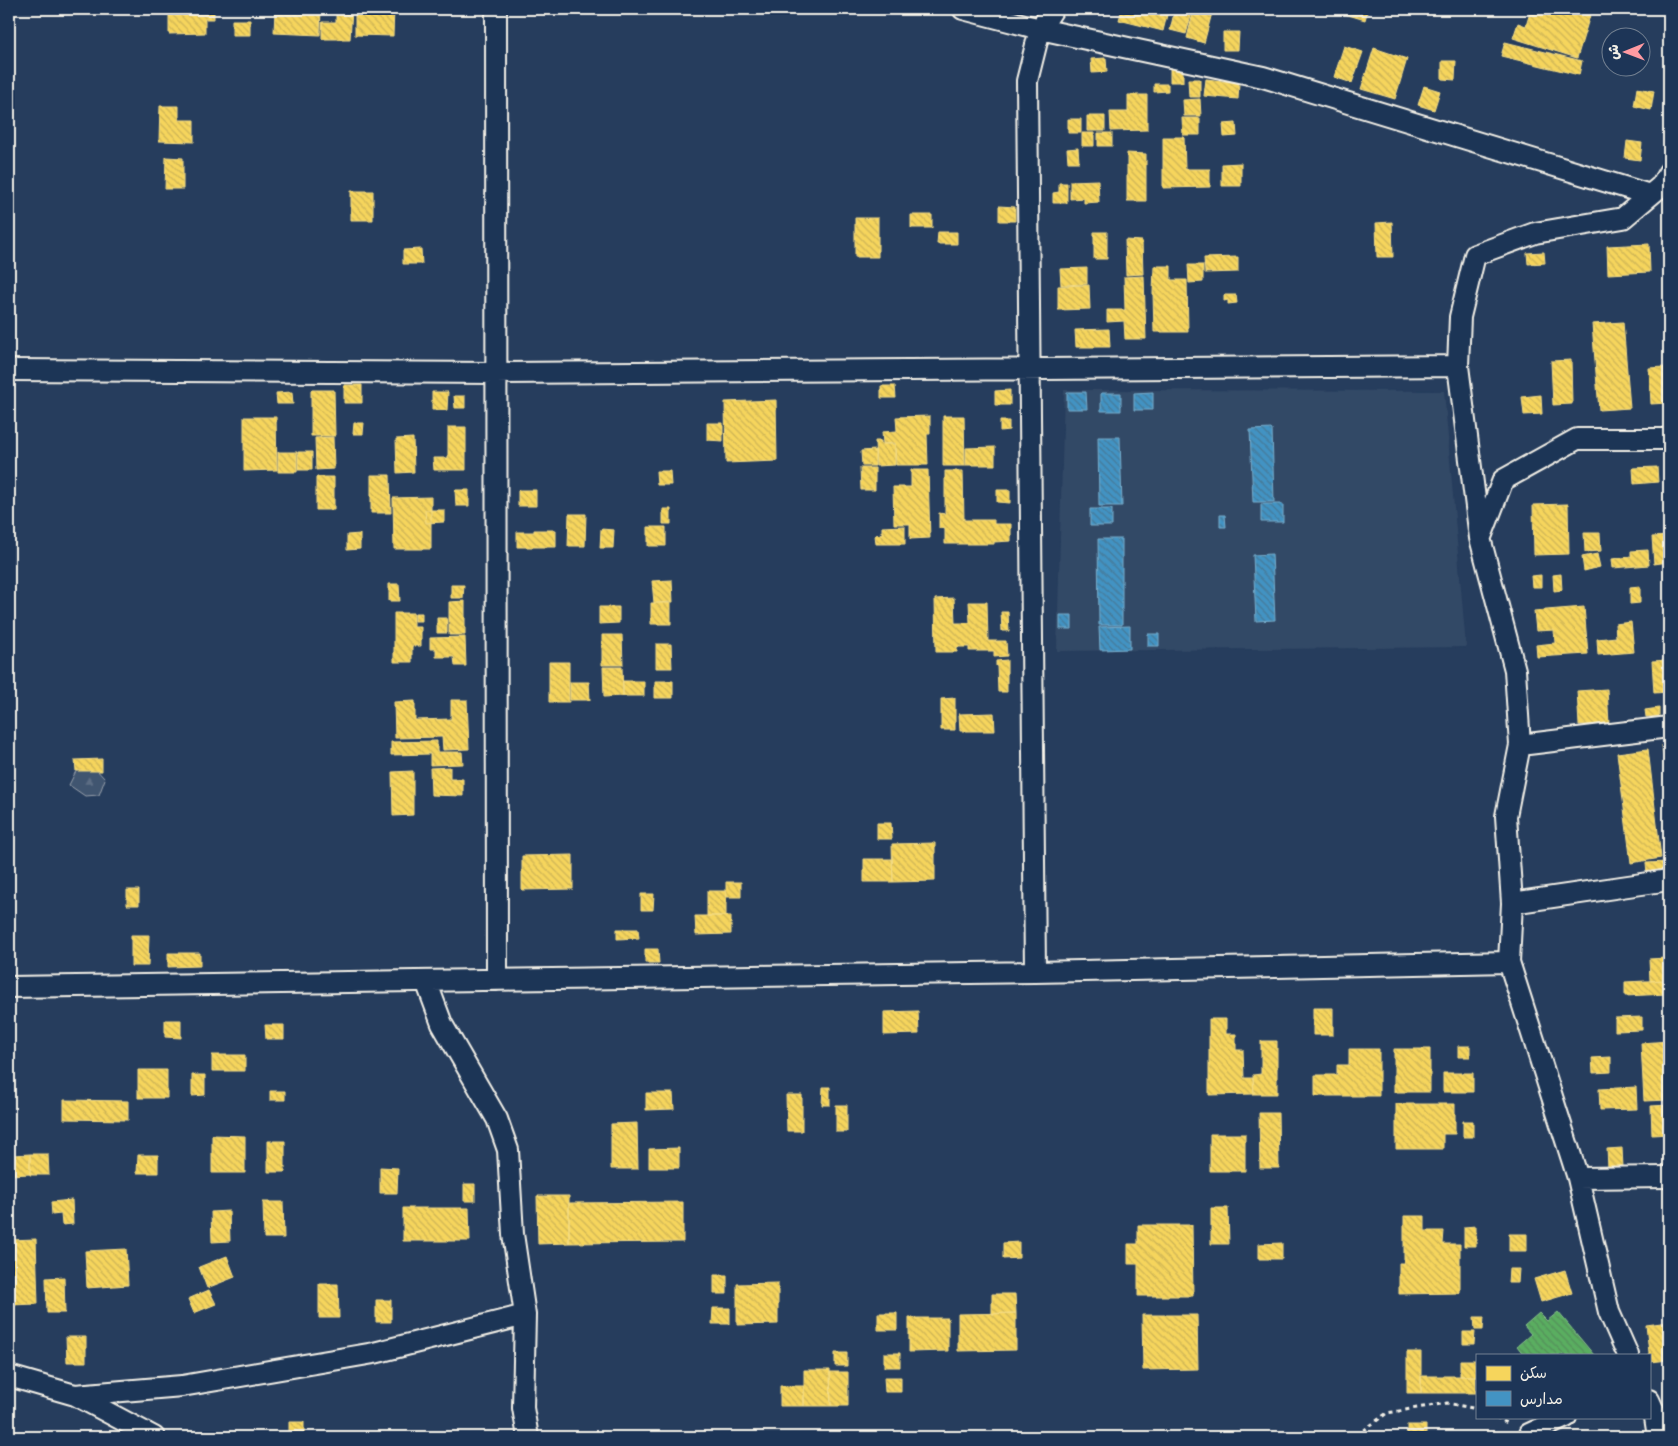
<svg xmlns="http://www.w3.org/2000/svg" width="1678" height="1446" font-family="'Playpen Sans','Playpen Sans Arabic',sans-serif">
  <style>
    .built { fill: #334966 }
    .forest { fill: url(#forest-firs); stroke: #9aa2ac }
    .homes { fill: url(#homes-back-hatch); stroke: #f5dd86 }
    .schools { fill: url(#schools-back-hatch); stroke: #78afce }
    .public { fill: url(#public-back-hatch); stroke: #88c28a }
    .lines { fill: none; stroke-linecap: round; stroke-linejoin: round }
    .minor-casing { stroke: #f4f1e8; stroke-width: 24 }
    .path { stroke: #f4f1e8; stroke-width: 3; stroke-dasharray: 4 4; stroke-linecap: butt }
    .minor { stroke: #1d3557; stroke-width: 20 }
  </style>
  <defs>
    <pattern id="forest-firs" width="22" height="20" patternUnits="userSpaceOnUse" patternTransform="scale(1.25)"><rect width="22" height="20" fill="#40546f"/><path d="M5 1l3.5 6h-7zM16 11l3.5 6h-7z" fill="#5c6d84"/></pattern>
    <pattern id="homes-back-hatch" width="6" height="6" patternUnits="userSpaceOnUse" patternTransform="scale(1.25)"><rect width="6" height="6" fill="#f6d55c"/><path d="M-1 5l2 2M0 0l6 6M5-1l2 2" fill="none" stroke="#cbb256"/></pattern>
    <pattern id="schools-back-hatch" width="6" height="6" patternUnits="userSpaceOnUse" patternTransform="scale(1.25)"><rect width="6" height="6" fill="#4393c3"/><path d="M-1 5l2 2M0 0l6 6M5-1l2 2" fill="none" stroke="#457997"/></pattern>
    <pattern id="public-back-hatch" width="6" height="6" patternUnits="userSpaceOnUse" patternTransform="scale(1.25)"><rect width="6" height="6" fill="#5aae61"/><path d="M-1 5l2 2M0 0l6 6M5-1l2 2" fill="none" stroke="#558f59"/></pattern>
  </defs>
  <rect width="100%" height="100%" fill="#263d5d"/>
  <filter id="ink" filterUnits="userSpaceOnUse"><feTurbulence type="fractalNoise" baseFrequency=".02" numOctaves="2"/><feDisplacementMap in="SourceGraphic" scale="10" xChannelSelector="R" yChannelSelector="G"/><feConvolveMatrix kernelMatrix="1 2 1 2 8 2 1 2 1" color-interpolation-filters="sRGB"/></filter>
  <g filter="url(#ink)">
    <path class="built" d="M1064,390L1444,391L1466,647L1057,651Z"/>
    <path class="forest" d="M78,767H94L105,779L99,795L85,796L69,785Z"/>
    <path class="homes" d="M169,9H214V19H205V33L169,34Z
      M275,9H321L320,35L274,33Z
      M336,9H352L350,39H322V22H336Z
      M373,9H394L393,36L355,35V10L373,11Z
      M416,9H429V13H416Z
      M1122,9H1158L1168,11L1163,31L1119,20Z
      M1175,9H1193L1186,34L1170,30Z
      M1194,9H1213L1204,43L1187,38Z
      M1328,9H1368L1365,20Z
      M1531,9H1592L1577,58L1513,38L1518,23L1526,26Z
      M232,20H250V35H232Z
      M1223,32H1239L1238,50H1223Z
      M1505,42L1582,61L1579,75L1501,56Z
      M1344,46L1363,52L1352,83L1334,77Z
      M1374,48L1407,59L1395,99L1361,89Z
      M1106,58L1107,72L1092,73L1091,59Z
      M1442,61H1456L1455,80L1442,79Z
      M1170,69L1183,70V82H1170Z
      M1188,79H1200V97H1189Z
      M1206,79L1239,83L1238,99L1204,96Z
      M1154,84H1168V91L1154,92Z
      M1424,86L1440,91L1434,110L1418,105Z
      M1637,88L1654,91L1651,110L1634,106Z
      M1128,95H1147V130L1111,131L1110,112H1128Z
      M1200,99L1201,116H1184L1183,100Z
      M160,106H179V120H194V142L159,141Z
      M1087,116H1105V131H1087Z
      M1182,118H1200V135H1183Z
      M1068,119H1081V133H1068Z
      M1236,123L1237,136L1224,137L1223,124Z
      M1082,133H1094V146H1082Z
      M1098,133H1112V146H1098Z
      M1163,137H1184L1185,169H1210V187L1163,188Z
      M1627,141L1642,143L1640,160L1625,158Z
      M1078,148L1079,162H1068L1067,149Z
      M1127,153L1146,154V201H1127Z
      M166,157L183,158V189H165Z
      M1241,163V186H1222V164Z
      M1098,180L1099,202L1084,203V198L1070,199V181Z
      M1059,183H1067V203H1053V193L1059,192Z
      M351,191H373V220H351Z
      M999,206L1015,207V221H999Z
      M911,215H932V228H911Z
      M855,218H878V257H855Z
      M1392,222L1393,257H1377L1376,223Z
      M938,232H957V244H937Z
      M1094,232H1107V259H1094Z
      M1125,240L1142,241L1143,274L1126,275Z
      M1649,244L1650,272L1608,274L1607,246Z
      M421,249L422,264H403V250Z
      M1544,252L1545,263L1528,264L1527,253Z
      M1238,257V272L1205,273L1204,258Z
      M1188,265H1203V282L1189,283Z
      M1154,266H1171V280H1187L1188,332H1154L1153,293Z
      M1087,268V284L1061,285L1060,269Z
      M1144,276L1146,339H1125L1124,321L1107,322V310H1125L1124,277Z
      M1089,285L1090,309L1058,310V286Z
      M1224,295H1236L1237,303L1228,304V300L1224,301Z
      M1623,322L1630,408L1599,410L1592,324Z
      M1109,329L1110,347H1076L1075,330Z
      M1571,360L1572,404L1553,405L1551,361Z
      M1665,367L1668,403L1651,404L1649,368Z
      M344,385H362V403H344Z
      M881,386H895L896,398H881Z
      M311,390H334L335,436H311Z
      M1010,390V405H995V391Z
      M292,392L293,404H277L276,393Z
      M432,392H448L447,410H432Z
      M1541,395L1542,414L1524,415L1522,397Z
      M454,396H465V408H455Z
      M776,400L777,461L726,463L725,402Z
      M930,416V434H927L928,465H896L895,443L883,444L882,432L897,431L896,417Z
      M943,416H964L965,466H943Z
      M244,417H276L277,470L244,471Z
      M1000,421H1009V430L1000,431Z
      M354,423H364L363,434H353Z
      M707,423H723V441L707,440Z
      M448,427H466V470H434L433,458H448Z
      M333,437L334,469L316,470L315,438Z
      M413,438L414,472L397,473L396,439Z
      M875,441H881V444H895V465L876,466Z
      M995,447V465H966V448Z
      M875,450V466H862L861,451Z
      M278,452H297V472H278Z
      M298,452H312V470H298Z
      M1657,467L1658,482L1634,484L1633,468Z
      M860,468H875V490H861Z
      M911,470H928L930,538L910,539V524H894L893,487H911Z
      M656,471H670L671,485H657Z
      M945,471H963L964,520H994V524H1011V541L994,542V544H945V529L939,528V513L945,514Z
      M371,475H390L391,513H371Z
      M316,477H334V510H316Z
      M455,490H469V506H456Z
      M518,490H536V506H518Z
      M997,490H1010V503L997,502Z
      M431,497V549H394L393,498Z
      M1568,504L1569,554L1534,555L1533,505Z
      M663,509H671V524H663Z
      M425,510H444V522L426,523Z
      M569,514H586L585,546H568Z
      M905,526V544H876L875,535L882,534V527Z
      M648,527H666V546H648Z
      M601,529L614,530L613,548H600Z
      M534,530H556V547H517V532H534Z
      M1584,533H1600L1601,551L1585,552Z
      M360,534V549L347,550V535Z
      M1669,536V562L1654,564L1652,537Z
      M1648,550L1649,565L1613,568L1612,559L1631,557V551Z
      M1597,554L1600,567L1584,571L1582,557Z
      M1561,574L1562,590L1554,591L1553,575Z
      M1541,575V587H1532L1531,576Z
      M672,580L673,602L654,603L652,581Z
      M389,584H399L400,601H389Z
      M451,585H464L463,598H451Z
      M1640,586V603L1630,604V587Z
      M954,598L955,623H970L969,602H987L988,641H1006L1007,656L994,657V651H969V647H957V652H936L935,599Z
      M465,601V635H449V602Z
      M651,603H671V624H651Z
      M599,607H619V623L599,624Z
      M1584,607L1588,654L1537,657L1536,645L1555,643L1554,630L1536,631L1534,611Z
      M1001,612H1008L1009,631H1002Z
      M394,613H414V627H421V646H412V662H394Z
      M415,613H422V621H415Z
      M437,618H447V633H437Z
      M1631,622L1634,652L1598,655L1597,639L1616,637L1615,624Z
      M602,635H622L623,665H602Z
      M465,637L466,666H455L454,657H436V649H430V638Z
      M656,644H671L672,668H656Z
      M1007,660V692H998L997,666H996V661Z
      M1669,660V692L1654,693L1652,661Z
      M549,662H569V702H549Z
      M603,667H622L623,696L604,697Z
      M623,681H644V696H623Z
      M655,681H673V698H655Z
      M570,682H589L590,700H570Z
      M1607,689L1609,724L1579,725L1577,691Z
      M955,698V730H941V699Z
      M451,700H467L469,749L443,750L442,737L395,738L394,702L415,701V720L451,719Z
      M1659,708V716L1646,717L1645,710Z
      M994,713L995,731H960L959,714Z
      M437,741V752H462L463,764L430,765V754L391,755V742Z
      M1669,744V769H1665L1662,745Z
      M1648,749L1661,858L1631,863L1617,753Z
      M102,759V771H76L75,760Z
      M450,767V779H463V796L431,795L430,768Z
      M413,771V815L393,816L392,772Z
      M877,823H891L892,839H877Z
      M935,843V881L893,882L892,844Z
      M573,855V889L522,890V856Z
      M864,859H892L893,882H864Z
      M1669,862V874L1647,875L1646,863Z
      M726,882H741V897H726Z
      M127,890H139V905H127Z
      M707,891H726V916H707Z
      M1667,891H1669V936Z
      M641,894H654L653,910H641Z
      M695,916H731V934L696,935Z
      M617,929H638L639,938L617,939Z
      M131,935H149L148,966H131Z
      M645,949H658L659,963H645Z
      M168,953H200V966L168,967Z
      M1666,958H1669V991H1667Z
      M1666,958V980L1650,981L1649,959Z
      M1666,980L1667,994L1625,996V982Z
      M1313,1008H1333V1035H1313Z
      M918,1011L919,1034L884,1035V1012Z
      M1642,1017V1030L1615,1031V1018Z
      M1209,1019H1226V1034H1236V1050H1243L1244,1078H1253L1254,1094L1209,1095Z
      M165,1020H181V1038L165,1037Z
      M265,1025H284V1039H266Z
      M1261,1041H1277V1094H1254L1253,1075L1261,1074Z
      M1669,1041V1100L1644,1101L1641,1043Z
      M1458,1046H1470V1057H1458Z
      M1349,1049H1379V1096H1315V1075H1337V1065H1349Z
      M1394,1049H1430V1092H1394Z
      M212,1055H245V1071H212Z
      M1611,1057V1072L1593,1073L1592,1058Z
      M138,1070H167V1098H138Z
      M1443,1073H1473V1092H1443Z
      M192,1075H205V1095L192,1096Z
      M823,1087H830V1105H822Z
      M1636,1087L1637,1109L1600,1110L1599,1089Z
      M270,1091H285V1100H270Z
      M646,1093H673L674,1109L646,1110Z
      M786,1095H802V1131H787Z
      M64,1100L128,1101V1120L64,1119Z
      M1396,1104H1455V1134H1443V1149H1396Z
      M836,1105H847V1132H836Z
      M1669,1105V1134L1652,1135L1651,1106Z
      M1259,1113H1278L1279,1168H1260Z
      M1463,1121H1473V1137H1463Z
      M637,1123L638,1169H611V1124Z
      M1210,1134H1245V1171H1210Z
      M212,1135L245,1136V1173H212Z
      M268,1141H285V1172H268Z
      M679,1148V1168H649V1149Z
      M1622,1148L1623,1167L1608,1168L1607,1149Z
      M30,1154V1174L9,1175V1158H13V1155Z
      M30,1154H48L49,1175H30Z
      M138,1155H158V1173H137Z
      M380,1167L398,1168L397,1193H380Z
      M464,1184H475V1201H464Z
      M537,1196H569V1243L538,1244Z
      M72,1200L73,1224L62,1225L61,1214L52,1215L51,1202Z
      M9,1202H11L12,1220H9Z
      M263,1202H283L284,1238H264Z
      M683,1202V1242L569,1243V1203Z
      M403,1208H469L470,1241H403Z
      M1211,1208H1228L1229,1244H1211Z
      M229,1211L230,1241L212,1242L211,1212Z
      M1404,1216H1425V1231H1444L1443,1244H1460V1293L1399,1294V1263H1404Z
      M1138,1225H1192L1193,1296H1138V1264H1128V1244H1138Z
      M1476,1226V1246H1464V1227Z
      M1509,1234H1527V1251H1509Z
      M36,1239L38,1304L9,1305V1240Z
      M1019,1242V1258L1003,1259V1243Z
      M1282,1243V1259H1259V1244Z
      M126,1249L128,1285L87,1288L85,1251Z
      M227,1256L235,1277L207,1288L199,1267Z
      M1509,1269H1519L1518,1283H1508Z
      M1565,1270L1572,1293L1541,1302L1534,1279Z
      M714,1275H727V1294H714Z
      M64,1277L65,1313H47L46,1278Z
      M778,1283V1324L737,1325V1284Z
      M319,1284H338L339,1318H319Z
      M209,1290L216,1304L194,1313L188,1299Z
      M992,1294H1015L1016,1313L992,1314Z
      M376,1300H391V1322H376Z
      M713,1308H730V1324H712Z
      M878,1313H897V1330H878Z
      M1016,1313V1350L958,1351V1314Z
      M1142,1315H1197L1198,1369L1143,1370Z
      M1474,1317H1484L1483,1330H1475Z
      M909,1318H948V1351L909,1352Z
      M1669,1322V1360L1650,1362L1646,1325Z
      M1463,1332H1475L1474,1344H1463Z
      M66,1337H86V1362H67Z
      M1407,1352H1421V1393H1407Z
      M835,1353H847V1366H835Z
      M884,1353H900V1367H884Z
      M1460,1360H1477V1376H1460Z
      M804,1370H830L831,1406H804Z
      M830,1372H848V1406H831Z
      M1421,1376H1476V1393H1421Z
      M884,1377H901V1392H885Z
      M780,1386H804V1406H780Z
      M289,1422H304V1437H289Z
      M1407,1425H1426V1437H1407Z"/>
    <path class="schools" d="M1067,392H1086L1087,409H1067Z
      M1153,392V410H1134V393Z
      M1101,393H1121V411H1101Z
      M1272,429L1274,502H1253L1250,430Z
      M1098,437H1120L1122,506H1099Z
      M1261,504H1283V522H1261Z
      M1090,509H1112V526H1090Z
      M1220,515H1225L1226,527H1220Z
      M1098,539H1122V625H1099Z
      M1272,554L1275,620L1256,621L1253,555Z
      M1060,615H1072V629H1060Z
      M1130,626V649L1100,650L1099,627Z
      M1148,634H1159V646H1148Z"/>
    <path class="public" d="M1558,1312L1594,1355H1524L1517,1346L1531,1334L1524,1326L1539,1313L1547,1321Z"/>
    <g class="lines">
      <defs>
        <path id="minor" d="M496,9L497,980
          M963,9L1040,29L1263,77L1650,195
          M9,370L496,373L1458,366
          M1481,537L1503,480L1577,439H1669
          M1520,745L1669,727
          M1512,903L1669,880
          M1035,972L1027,81L1040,29L1053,9
          M426,981L442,1024L497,1119L508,1150L513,1234L525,1315L523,1408L528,1437
          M9,987L1035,972L1509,962
          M1578,1178L1669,1177
          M1628,1355L1609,1312L1578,1178L1509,962L1512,903L1506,816L1520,745L1515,670L1480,538L1458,366L1460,317L1475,255L1535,233L1623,218L1661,186L1669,172
          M9,1376L75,1395L182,1386L374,1353L525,1315
          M75,1395L154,1437
          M1649,1400L1654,1411L1658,1437
          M1528,1437L1529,1434L1566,1417"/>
      </defs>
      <use href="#minor" class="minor-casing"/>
      <path class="path" d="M1496,1417L1509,1424
        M1349,1437L1359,1434L1387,1413L1447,1403L1477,1409"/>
      <use href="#minor" class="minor"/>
    </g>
  </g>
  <rect width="1678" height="1446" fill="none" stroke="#1d3557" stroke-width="30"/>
  <rect x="15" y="15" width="1648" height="1416" fill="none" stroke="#f4f1e8" stroke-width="2" filter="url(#ink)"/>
  <rect x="1476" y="1354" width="175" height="65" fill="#1d3557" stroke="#738091"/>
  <rect x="1486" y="1366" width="25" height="15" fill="#f6d55c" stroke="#738091"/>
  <text x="1520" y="1378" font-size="15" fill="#f4f1e8">سكن</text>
  <rect x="1486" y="1391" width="25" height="15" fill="#4393c3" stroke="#738091"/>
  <text x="1520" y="1404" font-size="15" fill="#f4f1e8">مدارس</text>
  <g transform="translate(1626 52) rotate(269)"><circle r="24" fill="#1d3557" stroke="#738091"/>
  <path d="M0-4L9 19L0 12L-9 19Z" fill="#ff9aa2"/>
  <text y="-8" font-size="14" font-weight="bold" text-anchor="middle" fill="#f4f1e8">ش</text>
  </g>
</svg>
